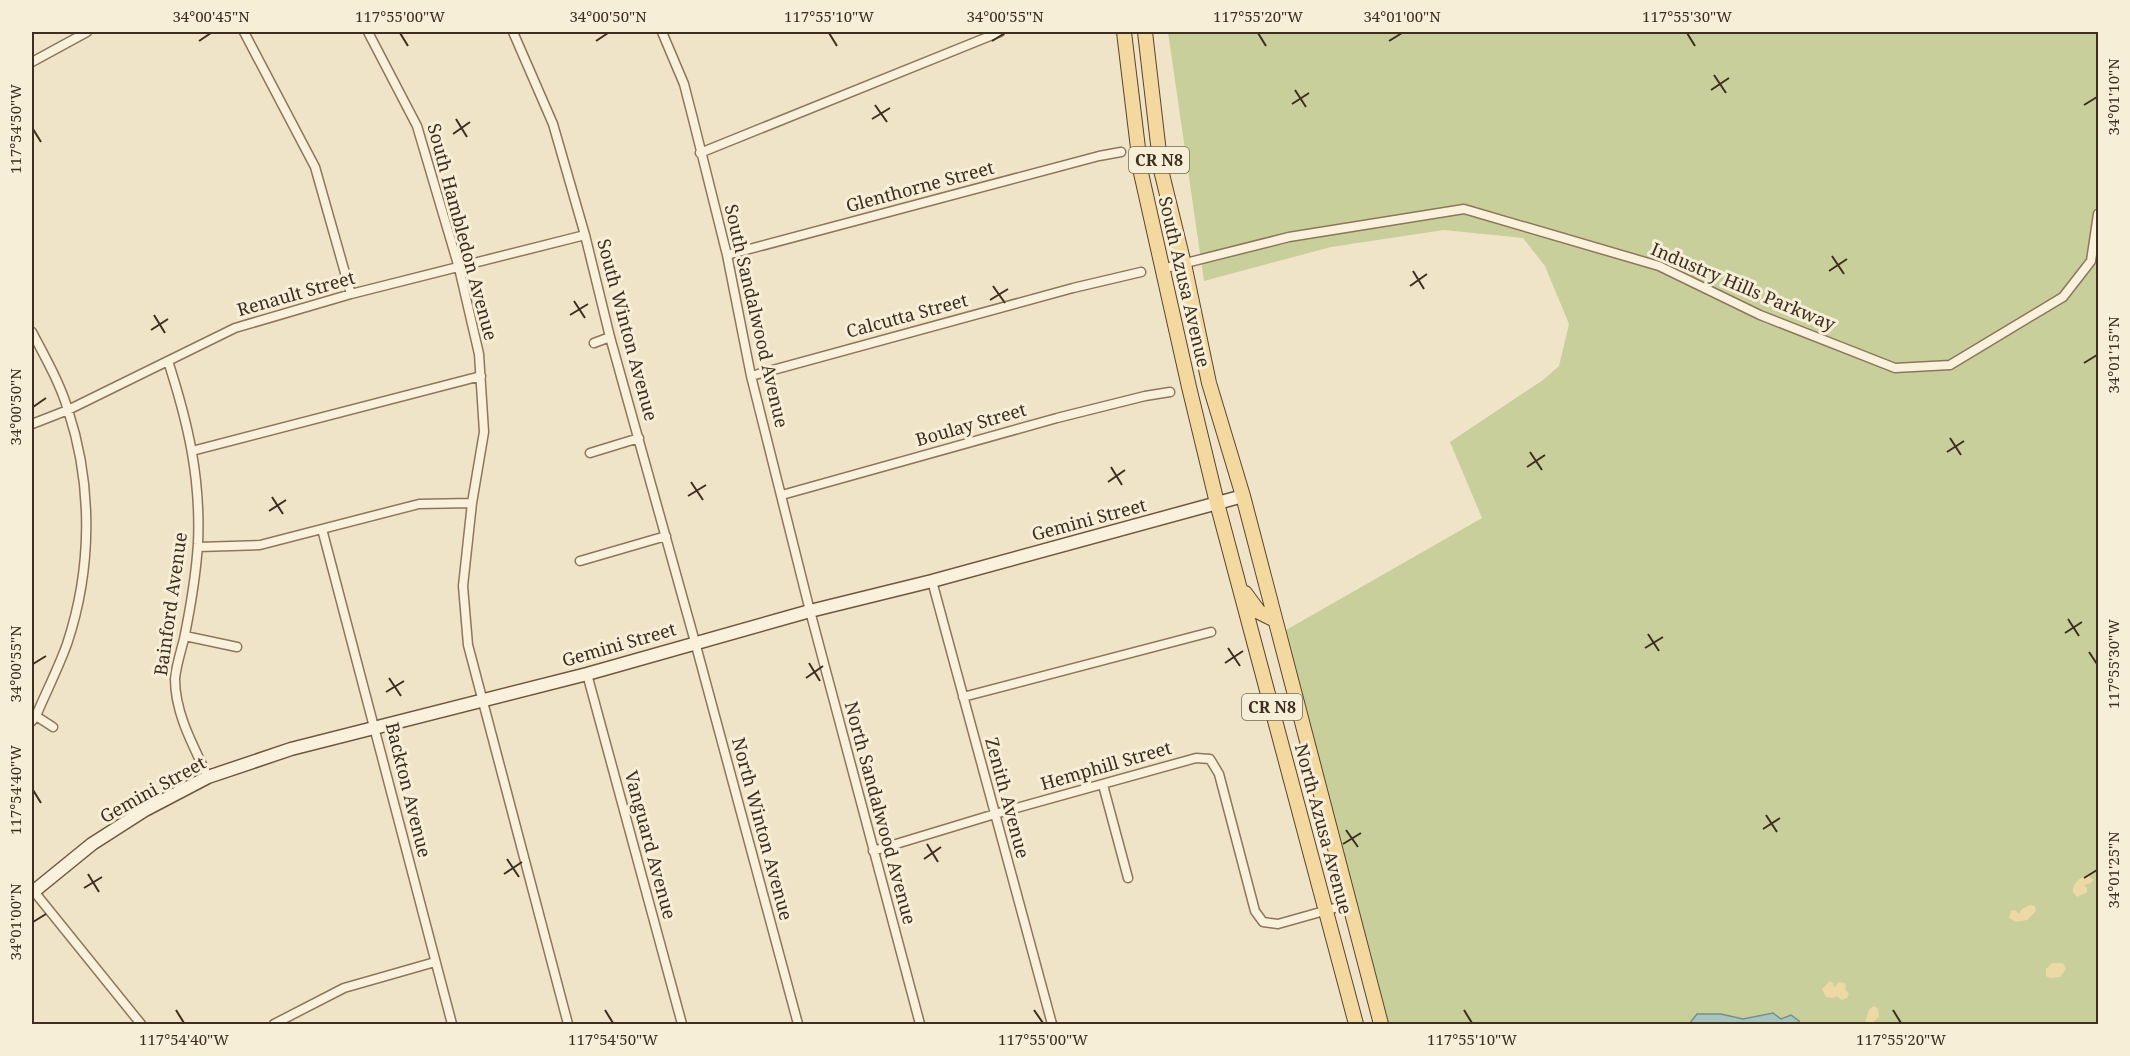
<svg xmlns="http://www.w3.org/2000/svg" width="2130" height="1056" font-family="'Noto Serif',serif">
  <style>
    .green { fill: #c9cf9b }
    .sand { fill: #ecd9a5 }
    .water { fill: #a9c4bc; stroke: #6f938a; stroke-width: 1.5 }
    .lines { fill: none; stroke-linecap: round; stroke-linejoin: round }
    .street-casing { stroke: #8d765c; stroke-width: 11 }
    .secondary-casing { stroke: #6f573f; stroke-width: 15 }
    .primary-casing { stroke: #5b4430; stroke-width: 16 }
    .street { stroke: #faf1dc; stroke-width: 8 }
    .secondary { stroke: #faf1dc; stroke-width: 12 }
    .primary { stroke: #f3d9a0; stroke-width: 14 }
    .ticks { fill: none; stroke: #3d2e20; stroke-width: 2 }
    .labels { text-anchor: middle; stroke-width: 6; stroke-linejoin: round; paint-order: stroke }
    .shield { fill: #f7eed8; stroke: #756857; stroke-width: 1.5 }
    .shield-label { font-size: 16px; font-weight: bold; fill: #3d2e20 }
    .street-label { font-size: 18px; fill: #3d2e20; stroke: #f7eed8 }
    .neatline { fill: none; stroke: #3d2e20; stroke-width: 2 }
    .ticks-label { font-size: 15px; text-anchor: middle; fill: #3d2e20 }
  </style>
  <rect width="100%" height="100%" fill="#f0e4c8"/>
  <path class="green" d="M1168,32H2098V1024H1387L1286,630L1482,518L1450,442L1543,380L1559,366L1569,324L1545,266L1523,238L1444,230L1331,247L1204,281Z"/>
  <path class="sand" d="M2088,875L2093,880L2091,883L2084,885L2087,888V892L2077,897L2073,892C2072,884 2080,877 2088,875Z
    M2030,905L2035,906L2036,911L2027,920L2016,922L2009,918L2011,911L2015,910L2019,914L2022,909Z
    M2052,963H2063L2066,969L2060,977L2050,978L2046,976V969Z
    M1830,981L1833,983L1834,988L1839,982L1845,983L1846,986L1845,989L1849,994L1847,998L1842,1000L1836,996L1834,998L1826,997L1822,989Z
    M1874,1006L1878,1009L1879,1017L1875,1020L1873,1024H1865L1869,1009Z"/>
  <path class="water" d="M1773,1013L1781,1019L1791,1015L1799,1021L1800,1024H1689L1697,1014H1721L1743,1019Z"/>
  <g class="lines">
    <defs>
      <path id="street" d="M244,32L315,167L351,294
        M368,32L417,126L459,268L479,354L484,432L472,503L463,586L468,645L568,1024
        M513,32L553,124L585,235L610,337L695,642L798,1024
        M662,32L684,84L693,119L727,255L751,376L810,611L920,1024
        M32,62L87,32
        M700,153L1000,32
        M727,255L1099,156L1121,152
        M1162,269L1289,237L1464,209L1659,266L1760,315L1895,368L1950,365L2063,297L2091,261L2098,214
        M32,332C45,357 60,383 68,410C93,486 92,569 67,644C58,669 46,692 36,716L32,721
        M594,343L610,337
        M168,361C188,423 201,478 198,544C196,573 190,610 184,639C181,651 176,666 175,679C175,714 194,747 208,777
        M751,376L1073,288L1141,272
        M32,424L68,410L235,328L351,294L585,235
        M192,451L481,376
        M590,453L639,438
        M782,495L1057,418L1145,396L1170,392
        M322,529L452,1024
        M198,547L260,545L419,504L472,503
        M580,561L666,536
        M932,581L1052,1024
        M185,636L237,647
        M587,674L682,1024
        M963,697L1211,632
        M36,716L53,727
        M1103,785L1128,878
        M873,851L995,814L1196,758L1210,759L1219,774L1255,911L1263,922L1278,924L1349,904
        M32,889L141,1024
        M274,1024L344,988L435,962"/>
      <path id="secondary" d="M33,892L92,844L145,810L208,777L291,749L587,674L810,611L932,581L1243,496"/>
      <path id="primary" d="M1124,32L1141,173L1189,387L1217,503L1356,1024
        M1145,32L1161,170L1184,264L1209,383L1243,496L1381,1024
        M1245,593L1259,612L1275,620"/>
    </defs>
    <use href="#street" class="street-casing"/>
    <use href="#secondary" class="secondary-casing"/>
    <use href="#primary" class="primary-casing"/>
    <use href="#street" class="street"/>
    <use href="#secondary" class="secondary"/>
    <use href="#primary" class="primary"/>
  </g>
  <path class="ticks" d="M400,33L408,46M829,33L837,46M1258,33L1266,46M1687,33L1695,46M199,41L211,33M596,41L608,33M992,41L1005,33M1389,41L1402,33M1714,75L1726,93M1295,90L1306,107M1711,90L1729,78M1292,104L1309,93M875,105L887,122M2084,105L2097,97M456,119L467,137M872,119L890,108M33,129L41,142M453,134L470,122M1832,256L1844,274M1413,271L1424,289M1829,271L1847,259M993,286L1005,303M1410,286L1427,274M990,300L1008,289M574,301L585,318M154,315L165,333M570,315L588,304M151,330L168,319M2084,363L2097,355M33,407L46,398M1950,438L1961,455M1530,452L1542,470M1947,452L1964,441M1111,467L1122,485M1527,467L1545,455M691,482L703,500M1108,482L1125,470M688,496L706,485M272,497L283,514M269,511L286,500M2068,619L2079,636M2065,633L2082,622M1648,634L1659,651M1228,648L1240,666M1645,648L1663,637M2089,652L2097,664M809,663L820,681M1225,663L1243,651M33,664L46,656M389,678L401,696M806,678L823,666M386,692L404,681M33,790L41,803M1766,815L1777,832M1763,829L1780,818M1346,830L1358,847M927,844L938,862M1343,844L1361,833M507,859L519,877M924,859L941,847M88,874L99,892M504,874L522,862M2084,878L2097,870M84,888L102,877M33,922L46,914M176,1010L184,1023M605,1010L613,1023M1034,1010L1043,1023M1464,1010L1472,1023M1893,1010L1901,1023"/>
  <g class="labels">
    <g class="shield">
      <rect x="1129" y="147" width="60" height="26" rx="4.5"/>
      <rect x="1242" y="694" width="60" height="26" rx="4.5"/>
    </g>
    <g class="shield-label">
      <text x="1159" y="166">CR N8</text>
      <text x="1272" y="713">CR N8</text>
    </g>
    <g class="street-label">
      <text transform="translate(920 187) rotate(-15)" y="6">Glenthorne Street</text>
      <text transform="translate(462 232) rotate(75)" y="6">South Hambledon Avenue</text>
      <text transform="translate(1184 282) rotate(77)" y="6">South Azusa Avenue</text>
      <text transform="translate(1743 287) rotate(23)" y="6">Industry Hills Parkway</text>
      <text transform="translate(296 294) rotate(-16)" y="6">Renault Street</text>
      <text transform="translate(756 316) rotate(77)" y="6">South Sandalwood Avenue</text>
      <text transform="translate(907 316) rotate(-15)" y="6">Calcutta Street</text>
      <text transform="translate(627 330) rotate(75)" y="6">South Winton Avenue</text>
      <text transform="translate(971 425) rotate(-16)" y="6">Boulay Street</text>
      <text transform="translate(1089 520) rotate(-15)" y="6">Gemini Street</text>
      <text transform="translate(171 604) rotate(-82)" y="6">Bainford Avenue</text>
      <text transform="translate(619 645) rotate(-16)" y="6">Gemini Street</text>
      <text transform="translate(1106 766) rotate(-16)" y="6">Hemphill Street</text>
      <text transform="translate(153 790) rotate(-29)" y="6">Gemini Street</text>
      <text transform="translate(408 790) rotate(76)" y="6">Backton Avenue</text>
      <text transform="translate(1007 798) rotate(75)" y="6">Zenith Avenue</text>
      <text transform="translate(880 813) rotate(75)" y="6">North Sandalwood Avenue</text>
      <text transform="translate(762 829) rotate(75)" y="6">North Winton Avenue</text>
      <text transform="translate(1323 829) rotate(75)" y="6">North Azusa Avenue</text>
      <text transform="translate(650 845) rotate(75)" y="6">Vanguard Avenue</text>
    </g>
  </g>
  <rect width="2130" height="1056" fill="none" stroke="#f7eed8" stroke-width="66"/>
  <rect x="33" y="33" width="2064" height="990" class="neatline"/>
  <g class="ticks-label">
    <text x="211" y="22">34°00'45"N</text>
    <text x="400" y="22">117°55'00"W</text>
    <text x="608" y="22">34°00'50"N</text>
    <text x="829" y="22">117°55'10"W</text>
    <text x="1005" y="22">34°00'55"N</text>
    <text x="1258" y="22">117°55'20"W</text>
    <text x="1402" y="22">34°01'00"N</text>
    <text x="1687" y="22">117°55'30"W</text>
    <text transform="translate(2114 97) rotate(-90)" y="5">34°01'10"N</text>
    <text transform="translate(16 129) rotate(-90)" y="5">117°54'50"W</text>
    <text transform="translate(2114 355) rotate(-90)" y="5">34°01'15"N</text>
    <text transform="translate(16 407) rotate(-90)" y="5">34°00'50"N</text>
    <text transform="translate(2114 664) rotate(-90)" y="5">117°55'30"W</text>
    <text transform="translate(16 664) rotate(-90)" y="5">34°00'55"N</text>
    <text transform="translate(16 790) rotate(-90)" y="5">117°54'40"W</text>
    <text transform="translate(2114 870) rotate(-90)" y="5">34°01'25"N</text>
    <text transform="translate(16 922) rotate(-90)" y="5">34°01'00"N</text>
    <text x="184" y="1045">117°54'40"W</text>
    <text x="613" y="1045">117°54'50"W</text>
    <text x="1043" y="1045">117°55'00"W</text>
    <text x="1472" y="1045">117°55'10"W</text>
    <text x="1901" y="1045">117°55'20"W</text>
  </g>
</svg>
